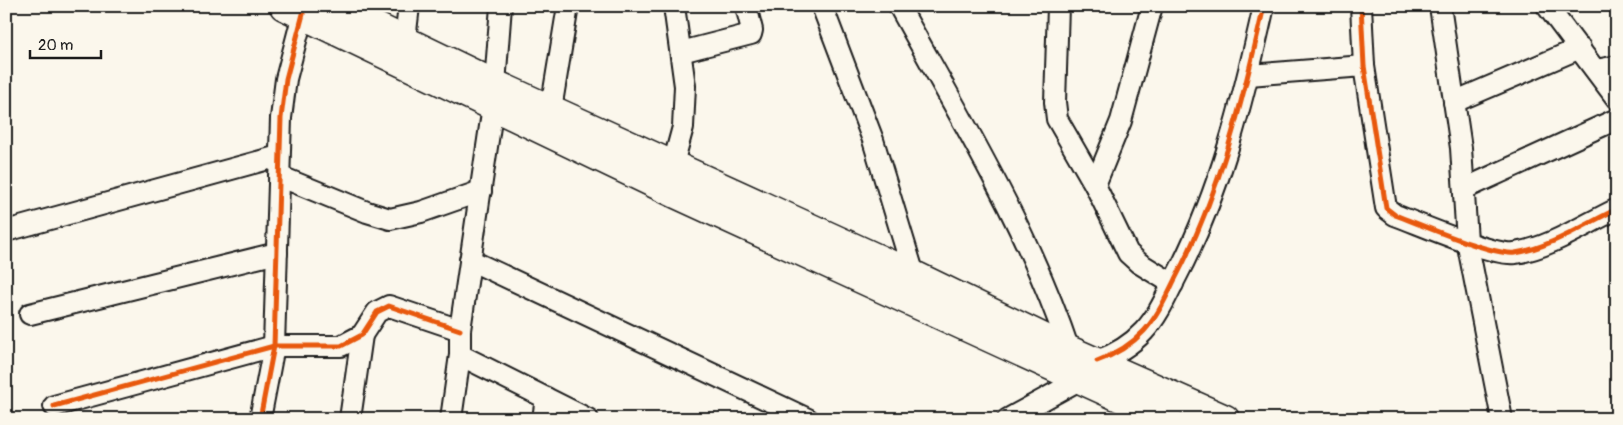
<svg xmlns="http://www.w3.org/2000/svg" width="1623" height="425" viewBox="0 0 1623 425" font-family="Pangolin,sans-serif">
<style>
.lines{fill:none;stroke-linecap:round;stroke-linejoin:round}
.minor-casing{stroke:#1c1c1c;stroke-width:24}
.secondary-casing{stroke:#1c1c1c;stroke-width:31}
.minor{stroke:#fbf7ec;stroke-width:20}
.secondary{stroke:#fbf7ec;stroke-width:28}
.cycleway-casing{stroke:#fbf7ec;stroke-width:8}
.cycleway{stroke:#e8590c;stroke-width:5}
</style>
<rect width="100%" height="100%" fill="#fbf7ec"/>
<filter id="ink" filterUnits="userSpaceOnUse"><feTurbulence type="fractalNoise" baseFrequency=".02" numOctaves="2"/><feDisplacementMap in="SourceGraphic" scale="10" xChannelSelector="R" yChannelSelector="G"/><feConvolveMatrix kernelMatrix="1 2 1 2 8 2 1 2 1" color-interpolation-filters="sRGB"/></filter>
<g filter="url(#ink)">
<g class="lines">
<defs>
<g id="minor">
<path d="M 822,6 L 873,140 L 914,275"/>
<path d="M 899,6 C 960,117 1029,230 1069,350"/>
<path d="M 1058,6 L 1055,102 L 1057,119 L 1095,185 L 1128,253 L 1139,263 L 1173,284"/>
<path d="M 1361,6 L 1364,66 L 1386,208 L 1395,215 C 1420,224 1492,256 1515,253 C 1550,248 1585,224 1617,209"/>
<path d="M 1440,6 L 1461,148 L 1467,241 L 1502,419"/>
<path d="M 1547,6 L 1617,99"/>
<path d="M 405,40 L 409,6"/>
<path d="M 681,52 L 751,34 L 752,30 L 746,6"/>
<path d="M 1596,70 L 1617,66"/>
<path d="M 1249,75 L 1364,66"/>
<path d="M 495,84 L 501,6"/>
<path d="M 1454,102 L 1580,48"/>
<path d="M 551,109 L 568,6"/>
<path d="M 673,164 L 683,127 L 685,86 L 674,6"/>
<path d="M 279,176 L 367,212 L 390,219 L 421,212 L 481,191"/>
<path d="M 1095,185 L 1121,121 L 1152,6"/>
<path d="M 1464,189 L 1617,119"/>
<path d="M 6,231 L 279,156"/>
<path d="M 470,260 L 808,419"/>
<path d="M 30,314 L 277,253"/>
<path d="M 460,355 L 588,419"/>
<path d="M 1097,361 C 1114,355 1131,345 1144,331 C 1158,316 1166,297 1175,279 C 1220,194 1243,100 1264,6"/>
<path d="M 54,406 L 274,346 L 341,346 L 362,335 L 377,312 L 389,306 L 460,330"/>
<path d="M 260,419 L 274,346 L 281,118 L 286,79 L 303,14"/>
<path d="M 350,419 L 362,335"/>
<path d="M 451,419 L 460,355 L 460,330 L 493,106"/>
<path d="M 543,419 L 546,398"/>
<path d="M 1008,419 L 1081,379"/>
</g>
<g id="secondary">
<path d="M 284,6 L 678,195 L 1167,419"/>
<path d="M 333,6 L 495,84 L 914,275 L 1069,350 L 1225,419"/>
</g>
</defs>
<use href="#minor" class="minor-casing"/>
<use href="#secondary" class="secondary-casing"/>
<use href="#minor" class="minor"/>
<use href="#secondary" class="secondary"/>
<defs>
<g id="cycleway">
<path d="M 1361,6 L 1364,66 L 1386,208 L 1395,215 C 1420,224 1492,256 1515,253 C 1550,248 1585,224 1617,209"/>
<path d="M 1097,361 C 1114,355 1131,345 1144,331 C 1158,316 1166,297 1175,279 C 1220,194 1243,100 1264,6"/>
<path d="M 54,406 L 274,346 L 341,346 L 362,335 L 377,312 L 389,306 L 460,330"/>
<path d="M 260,419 L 274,346 L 281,118 L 286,79 L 303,14"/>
</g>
</defs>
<use href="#cycleway" class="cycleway-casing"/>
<use href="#cycleway" class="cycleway"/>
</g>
</g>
<rect width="1623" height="425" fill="none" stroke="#fbf7ec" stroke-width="25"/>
<rect x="12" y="12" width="1598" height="400" fill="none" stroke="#1c1c1c" stroke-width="2" filter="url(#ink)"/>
<path d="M30 50v8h71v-8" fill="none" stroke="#1c1c1c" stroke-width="2.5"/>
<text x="38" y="50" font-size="15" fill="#1c1c1c" stroke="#fbf7ec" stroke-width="4" paint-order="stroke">20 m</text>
</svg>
